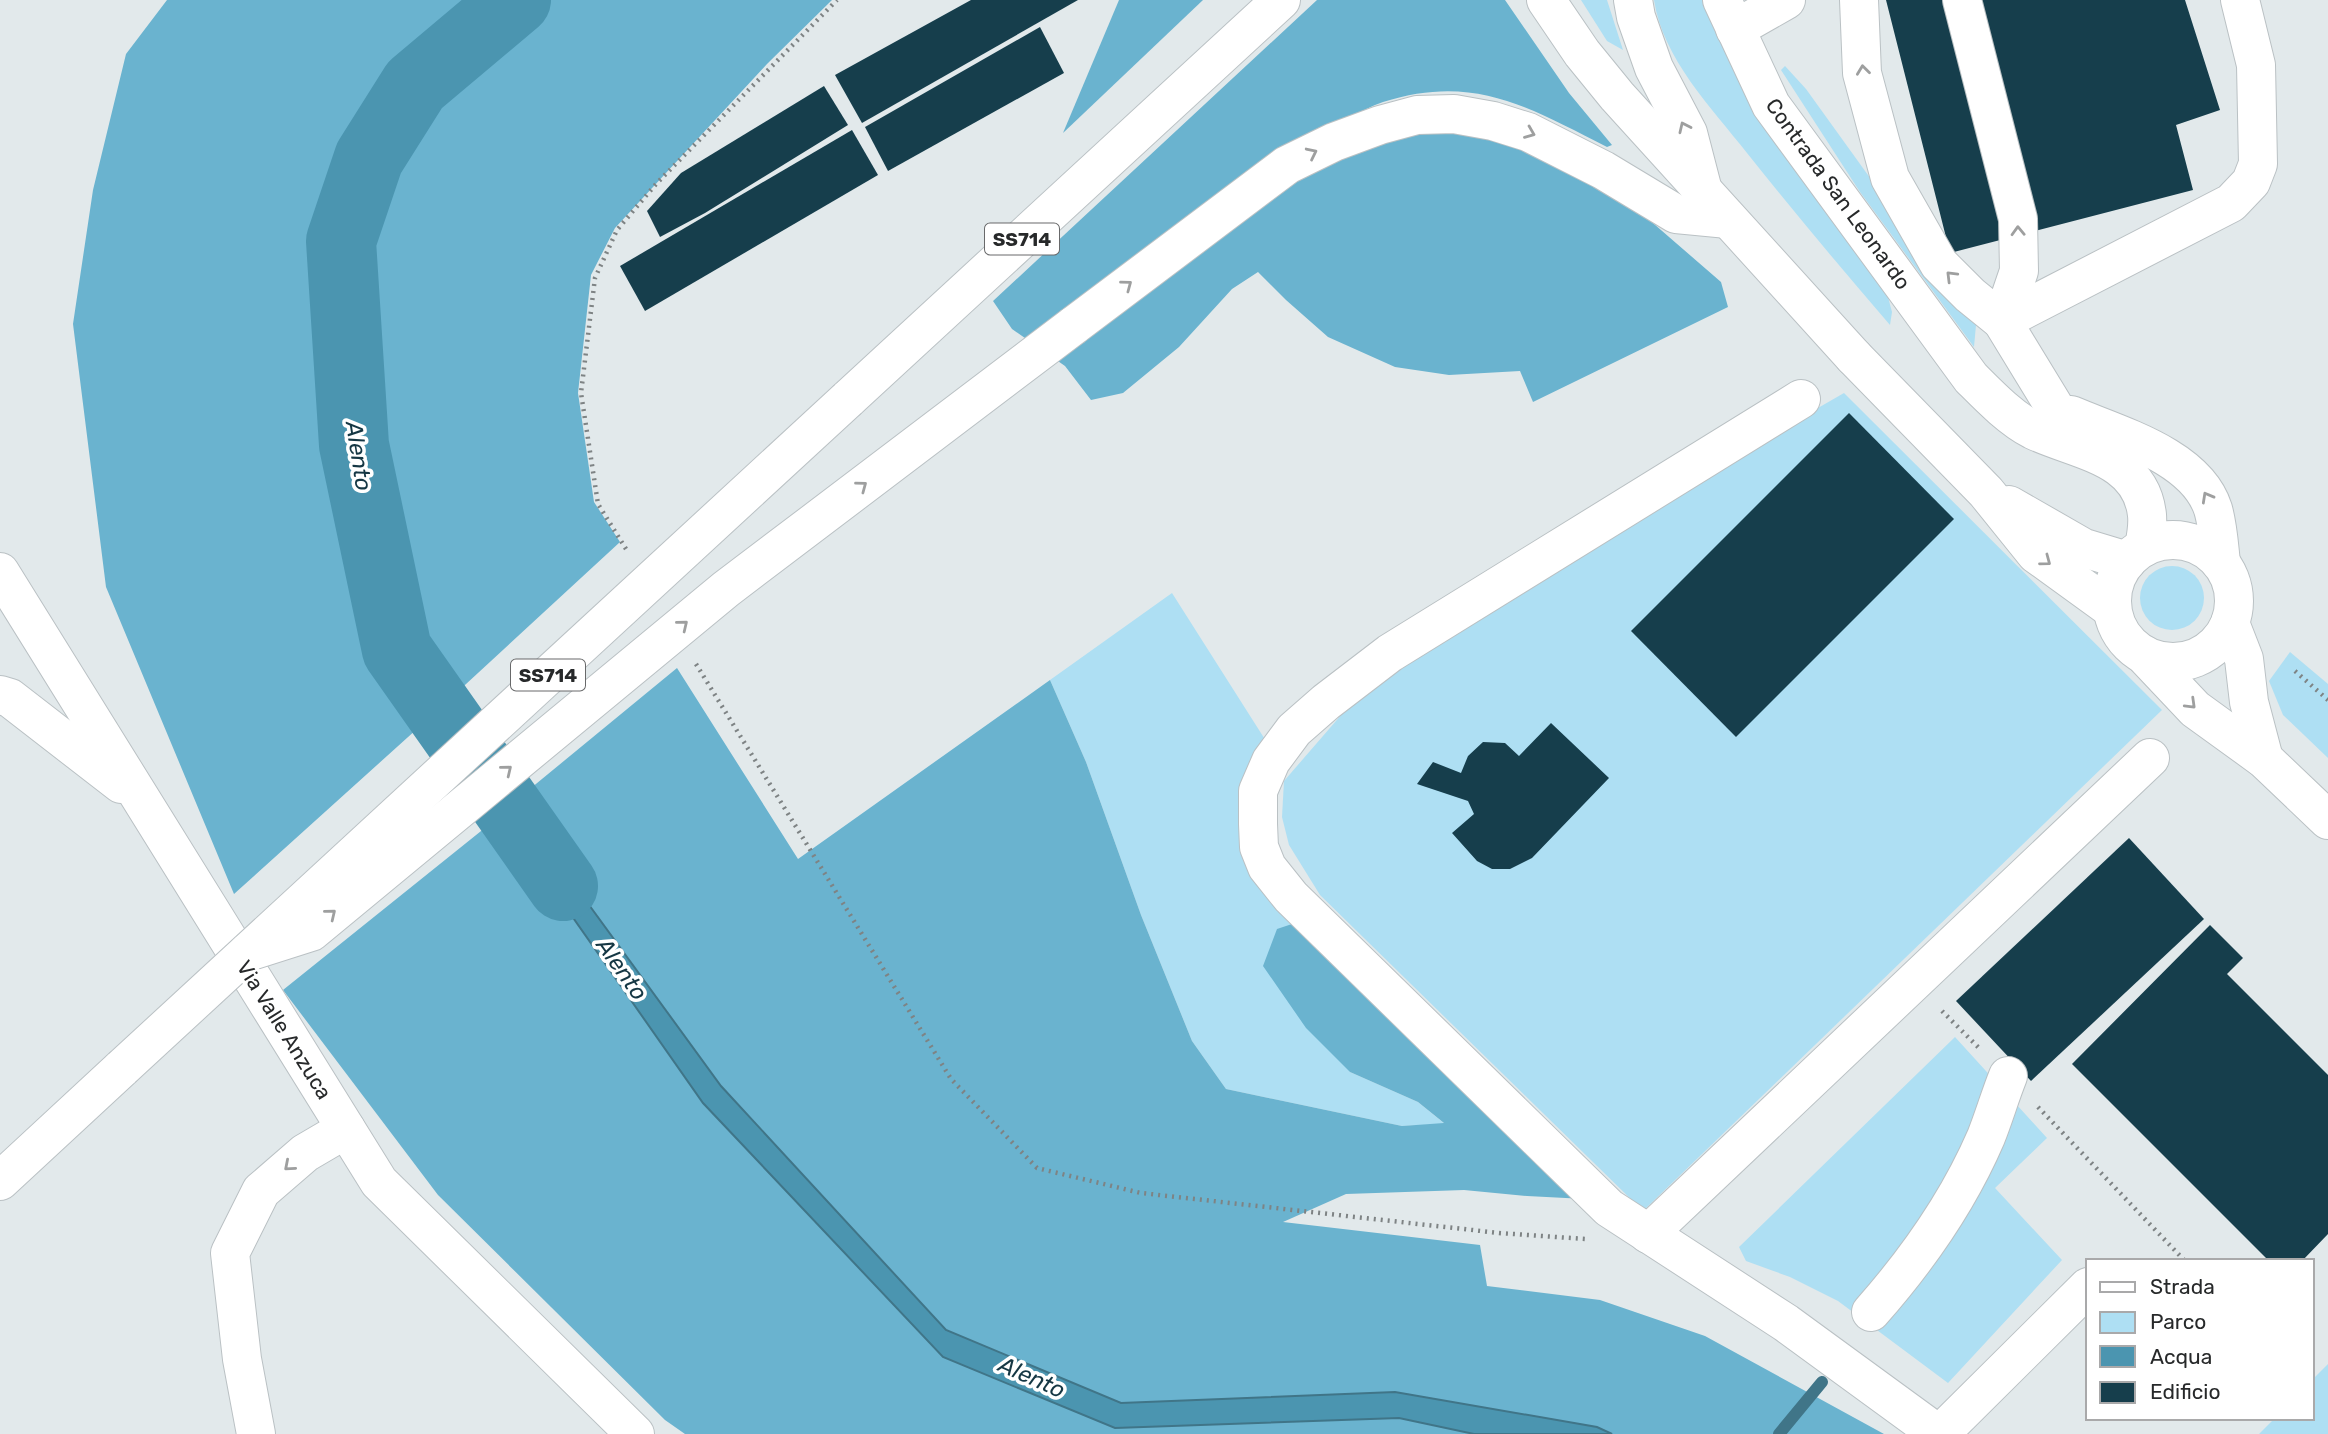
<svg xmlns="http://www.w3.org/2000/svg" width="2328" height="1434" viewBox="0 0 2328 1434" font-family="Rubik,sans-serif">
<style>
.green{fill:#aedff3}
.forest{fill:#6ab3cf}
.water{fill:#4b95b0;stroke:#407588;stroke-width:2}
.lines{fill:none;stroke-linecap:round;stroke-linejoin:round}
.stream{stroke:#407588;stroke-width:12}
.river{stroke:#4b95b0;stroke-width:70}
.building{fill:#163e4c}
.minor-casing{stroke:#bac1c4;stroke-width:40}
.major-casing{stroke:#bac1c4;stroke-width:40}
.highway-casing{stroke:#bac1c4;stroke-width:40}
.path{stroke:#7e8384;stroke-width:4.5;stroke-dasharray:2 5;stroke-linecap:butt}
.minor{stroke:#fff;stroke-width:38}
.major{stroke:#fff;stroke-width:38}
.highway{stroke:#fff;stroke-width:38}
.highway-bridge-casing{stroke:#bac1c4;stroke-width:40;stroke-linecap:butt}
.highway-bridge{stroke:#fff;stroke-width:38}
.oneway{stroke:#9e9f9f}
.labels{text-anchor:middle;stroke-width:7;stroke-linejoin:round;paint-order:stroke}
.shield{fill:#fff;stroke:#68696a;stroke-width:2}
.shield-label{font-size:19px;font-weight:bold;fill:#27292a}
.street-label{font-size:21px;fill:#27292a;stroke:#fff}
.water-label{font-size:23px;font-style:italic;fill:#153744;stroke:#fff}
</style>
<rect width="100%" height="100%" fill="#e2e9eb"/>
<g class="green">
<path d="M 1581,0 L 1607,0 L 1623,50 L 1607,41 Z"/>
<path d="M 1654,0 L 1709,0 L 1888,297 L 1892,312 L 1890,325 C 1841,268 1793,211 1747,153 C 1711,107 1663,59 1654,0 Z"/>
<path d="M 1785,66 L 1806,89 L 1976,325 L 1974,347 L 1860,192 L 1781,70 Z"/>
<path d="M 1844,393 L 2162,710 L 1643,1211 L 1320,895 L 1289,845 L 1282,817 L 1284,781 L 1355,699 L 1521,579 Z"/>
<circle cx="2172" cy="598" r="32"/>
<path d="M 1172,593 L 1266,741 L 1253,764 L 1350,1072 L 1418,1102 L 1445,1124 L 1402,1126 L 1226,1089 L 1192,1041 L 1141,915 L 1086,762 L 1050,680 Z"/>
<path d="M 2290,652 L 2328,684 L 2328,758 L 2283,715 L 2269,681 Z"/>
<path d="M 1955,1037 L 2047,1138 L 1995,1188 L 2062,1260 L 1948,1383 L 1838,1301 L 1790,1277 L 1746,1261 L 1739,1247 Z"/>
<path d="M 2328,1364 L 2328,1434 L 2259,1434 L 2275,1418 L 2312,1418 L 2312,1380 Z"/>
</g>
<g class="forest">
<path d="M 167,0 L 515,0 L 413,85 L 368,158 L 339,241 L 352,446 L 396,650 L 438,710 L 234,894 L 106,587 L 73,324 L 93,190 L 126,54 Z"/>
<path d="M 519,0 L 832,0 L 767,64 L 615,228 L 591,275 L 578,393 L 594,502 L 620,542 L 440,708 L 399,649 L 356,445 L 342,242 L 370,159 L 415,87 Z"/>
<path d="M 1119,0 L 1203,0 L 1063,133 Z"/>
<path d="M 1317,0 L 1505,0 L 1569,93 L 1612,145 L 1607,147 C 1528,107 1474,73 1383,102 C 1360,110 1338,125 1316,136 L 1390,136 L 1441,131 L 1483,135 L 1530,148 L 1624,198 L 1721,282 L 1728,307 L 1533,402 L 1520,371 L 1449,375 L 1395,367 L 1328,337 L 1286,300 L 1258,272 L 1232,289 L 1179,347 L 1123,393 L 1091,400 L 1065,366 L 1012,329 L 993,301 Z"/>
<path d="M 677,668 L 798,859 L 1050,680 L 1086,762 L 1141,915 L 1192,1041 L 1226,1089 L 1402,1126 L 1444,1123 L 1418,1102 L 1350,1072 L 1306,1028 L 1263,966 L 1277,929 L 1301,921 L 1585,1199 L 1527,1196 L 1464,1190 L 1346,1194 L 1283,1222 L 1480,1245 L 1487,1286 L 1600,1300 L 1705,1336 L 1884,1434 L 1612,1434 L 1597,1427 L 1395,1392 L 1121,1403 L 945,1330 L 721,1086 L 514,802 Z"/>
<path d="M 501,815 L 703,1103 L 943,1357 L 1115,1428 L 1399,1418 L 1474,1434 L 685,1434 L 665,1420 L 438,1195 L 283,990 Z"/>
</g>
<path class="water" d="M 514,802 L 721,1086 L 946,1330 L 1121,1403 L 1395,1392 L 1597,1427 L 1612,1434 L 1474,1434 L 1399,1418 L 1115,1428 L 943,1357 L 703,1103 L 501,815 Z"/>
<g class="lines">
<path class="stream" d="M 1779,1434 L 1822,1382"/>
<path class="river" d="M 516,0 L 415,85 L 369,158 L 341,241 L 354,445 L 397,650 L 563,886"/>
</g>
<g class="building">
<path d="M 971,0 L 1078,0 L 862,123 L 835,75 Z"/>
<path d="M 1886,0 L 2185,0 L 2220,110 L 2176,125 L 2193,190 L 1950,253 Z"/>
<path d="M 1040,27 L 1064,73 L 888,171 L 865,127 Z"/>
<path d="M 824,86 L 848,125 L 705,213 L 660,237 L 647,211 L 681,173 Z"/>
<path d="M 852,130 L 878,175 L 645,311 L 620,266 Z"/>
<path d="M 1849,413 L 1954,519 L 1736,737 L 1631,631 Z"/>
<path d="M 1551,723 L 1609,778 L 1532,858 L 1510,869 L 1492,869 L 1477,861 L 1452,833 L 1474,814 L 1468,801 L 1417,784 L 1433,762 L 1461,773 L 1468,756 L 1483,742 L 1505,743 L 1519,756 Z"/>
<path d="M 2129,838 L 2204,919 L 2031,1081 L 1956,1001 Z"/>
<path d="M 2210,925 L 2243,958 L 2227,974 L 2328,1075 L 2328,1234 L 2302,1261 L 2269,1261 L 2072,1064 Z"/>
</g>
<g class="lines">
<defs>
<g id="minor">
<path d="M 1722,0 L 1771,105 L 1971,378 C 1989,396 2010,418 2033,430 C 2077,451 2141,456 2147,515 C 2148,525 2146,537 2144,547"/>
<path d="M 1859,0 L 1862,73 L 1890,178 L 1939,264 L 1970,295 L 2002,321 L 2055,408 L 2090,449"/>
<path d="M 1962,0 L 2018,219 L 2019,271 L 2002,321"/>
<path d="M 1735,29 L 1786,0"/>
<path d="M 2002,321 L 2231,203 L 2251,182 L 2258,164 L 2256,65 L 2240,0"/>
<path d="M 1801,399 L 1390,653 L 1326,702 L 1294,730 L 1271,761 L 1258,791 L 1258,824 L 1259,847 L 1267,867 L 1291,897 L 1609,1208 L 1786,1323 L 1938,1434"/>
<path d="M 2071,415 C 2118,435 2196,456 2213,509 C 2218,526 2219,545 2221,563"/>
<path d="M 0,572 L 379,1182 L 635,1434"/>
<path d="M 0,695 L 10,698 L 121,784"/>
<path d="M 1648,1234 L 2150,758"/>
<path d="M 1871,1312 C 1917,1260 1958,1202 1986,1137 C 1994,1117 2000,1096 2008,1076"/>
<path d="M 256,1434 L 242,1359 L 230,1253 L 261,1191 L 305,1153 L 346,1129"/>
<path d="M 1940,1434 L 2088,1287"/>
</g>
<g id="major">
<path d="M 1854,357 L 1986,492 L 2036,554 L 2112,609"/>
<path d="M 2009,505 L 2084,548 L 2127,561"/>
<circle cx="2173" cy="601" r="61"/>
<path d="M 2230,623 L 2244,659 L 2249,702 L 2264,759"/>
<path d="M 2144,655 L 2195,709 L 2264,759 L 2328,820"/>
</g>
<g id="highway">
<path d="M 1546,0 L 1582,53 L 1617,96 L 1854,357"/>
<path d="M 1633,0 L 1636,17 L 1654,68 L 1688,133 L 1702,187"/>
<path d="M 1073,326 L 1287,165 L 1334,142 L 1380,125 L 1417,115 L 1454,114 L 1493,121 L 1528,132 L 1603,170 L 1676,214 L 1728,219"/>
<path d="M 848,399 L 1281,0"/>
<path d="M 0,1181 L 122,1068"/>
</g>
</defs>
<use href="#minor" class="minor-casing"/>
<use href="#major" class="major-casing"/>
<use href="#highway" class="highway-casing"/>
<g class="path">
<path d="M 626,549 L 598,504 L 581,393 L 595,278 L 617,230 L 656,184 L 837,0"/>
<path d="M 696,664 L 951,1079 L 1037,1168 L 1141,1193 L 1499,1233 L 1585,1239"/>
<path d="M 2295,671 L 2328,700"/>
<path d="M 1942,1011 L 1980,1049"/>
<path d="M 2038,1107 L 2185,1261"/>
</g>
<use href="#minor" class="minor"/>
<use href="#major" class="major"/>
<use href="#highway" class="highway"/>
<defs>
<g id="highway-bridge">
<path d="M 248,952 L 311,932 L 726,589 L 1073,326"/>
<path d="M 122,1068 L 848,399"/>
</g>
</defs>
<use href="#highway-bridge" class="highway-bridge-casing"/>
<use href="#highway-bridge" class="highway-bridge"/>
</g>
<defs><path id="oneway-chevron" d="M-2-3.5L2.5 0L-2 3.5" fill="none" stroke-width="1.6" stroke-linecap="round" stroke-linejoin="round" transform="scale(1.75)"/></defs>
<g class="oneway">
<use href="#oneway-chevron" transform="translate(1863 70) rotate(-97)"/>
<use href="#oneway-chevron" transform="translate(1684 127) rotate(-115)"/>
<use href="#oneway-chevron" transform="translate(1530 133) rotate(22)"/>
<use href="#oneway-chevron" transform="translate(1312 153) rotate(-26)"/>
<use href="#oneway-chevron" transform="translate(2018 231) rotate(-92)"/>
<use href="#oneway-chevron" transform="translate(1951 276) rotate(-135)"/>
<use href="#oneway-chevron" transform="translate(1127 285) rotate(-37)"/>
<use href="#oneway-chevron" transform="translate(862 486) rotate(-37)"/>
<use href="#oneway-chevron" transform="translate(2207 497) rotate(-119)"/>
<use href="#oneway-chevron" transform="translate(2046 561) rotate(37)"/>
<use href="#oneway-chevron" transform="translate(683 625) rotate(-39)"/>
<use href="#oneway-chevron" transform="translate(2191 704) rotate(44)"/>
<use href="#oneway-chevron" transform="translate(507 770) rotate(-39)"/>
<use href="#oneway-chevron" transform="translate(331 914) rotate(-39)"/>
<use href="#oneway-chevron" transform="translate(289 1166) rotate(139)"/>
</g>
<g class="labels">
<g class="shield">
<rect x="985" y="223.5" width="74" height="31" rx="5"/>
<rect x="511" y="659.5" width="74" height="31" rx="5"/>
</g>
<g class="shield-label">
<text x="1022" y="246">SS714</text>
<text x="548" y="682">SS714</text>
</g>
<g class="street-label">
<text transform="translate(1838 194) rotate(54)" y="7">Contrada San Leonardo</text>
<text transform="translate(284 1030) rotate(58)" y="7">Via Valle Anzuca</text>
</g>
<g class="water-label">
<text transform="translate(359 456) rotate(81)" y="8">Alento</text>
<text transform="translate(622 969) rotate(55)" y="8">Alento</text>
<text transform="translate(1032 1377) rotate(24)" y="8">Alento</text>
</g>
</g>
<rect x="2086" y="1259" width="228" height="161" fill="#ffffff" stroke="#a9a9aa" stroke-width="2"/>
<rect x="2100" y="1282" width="35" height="10" fill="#ffffff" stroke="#a9a9aa" stroke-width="2"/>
<text x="2150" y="1294" font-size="21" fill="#27292a">Strada</text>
<rect x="2100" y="1312" width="35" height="21" fill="#aedff3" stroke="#a9a9aa" stroke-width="2"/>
<text x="2150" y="1329" font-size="21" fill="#27292a">Parco</text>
<rect x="2100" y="1346" width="35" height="21" fill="#4b95b0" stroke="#a9a9aa" stroke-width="2"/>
<text x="2150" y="1364" font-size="21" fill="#27292a">Acqua</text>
<rect x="2100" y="1382" width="35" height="21" fill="#163e4c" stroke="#a9a9aa" stroke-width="2"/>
<text x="2150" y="1399" font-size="21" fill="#27292a">Edificio</text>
</svg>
